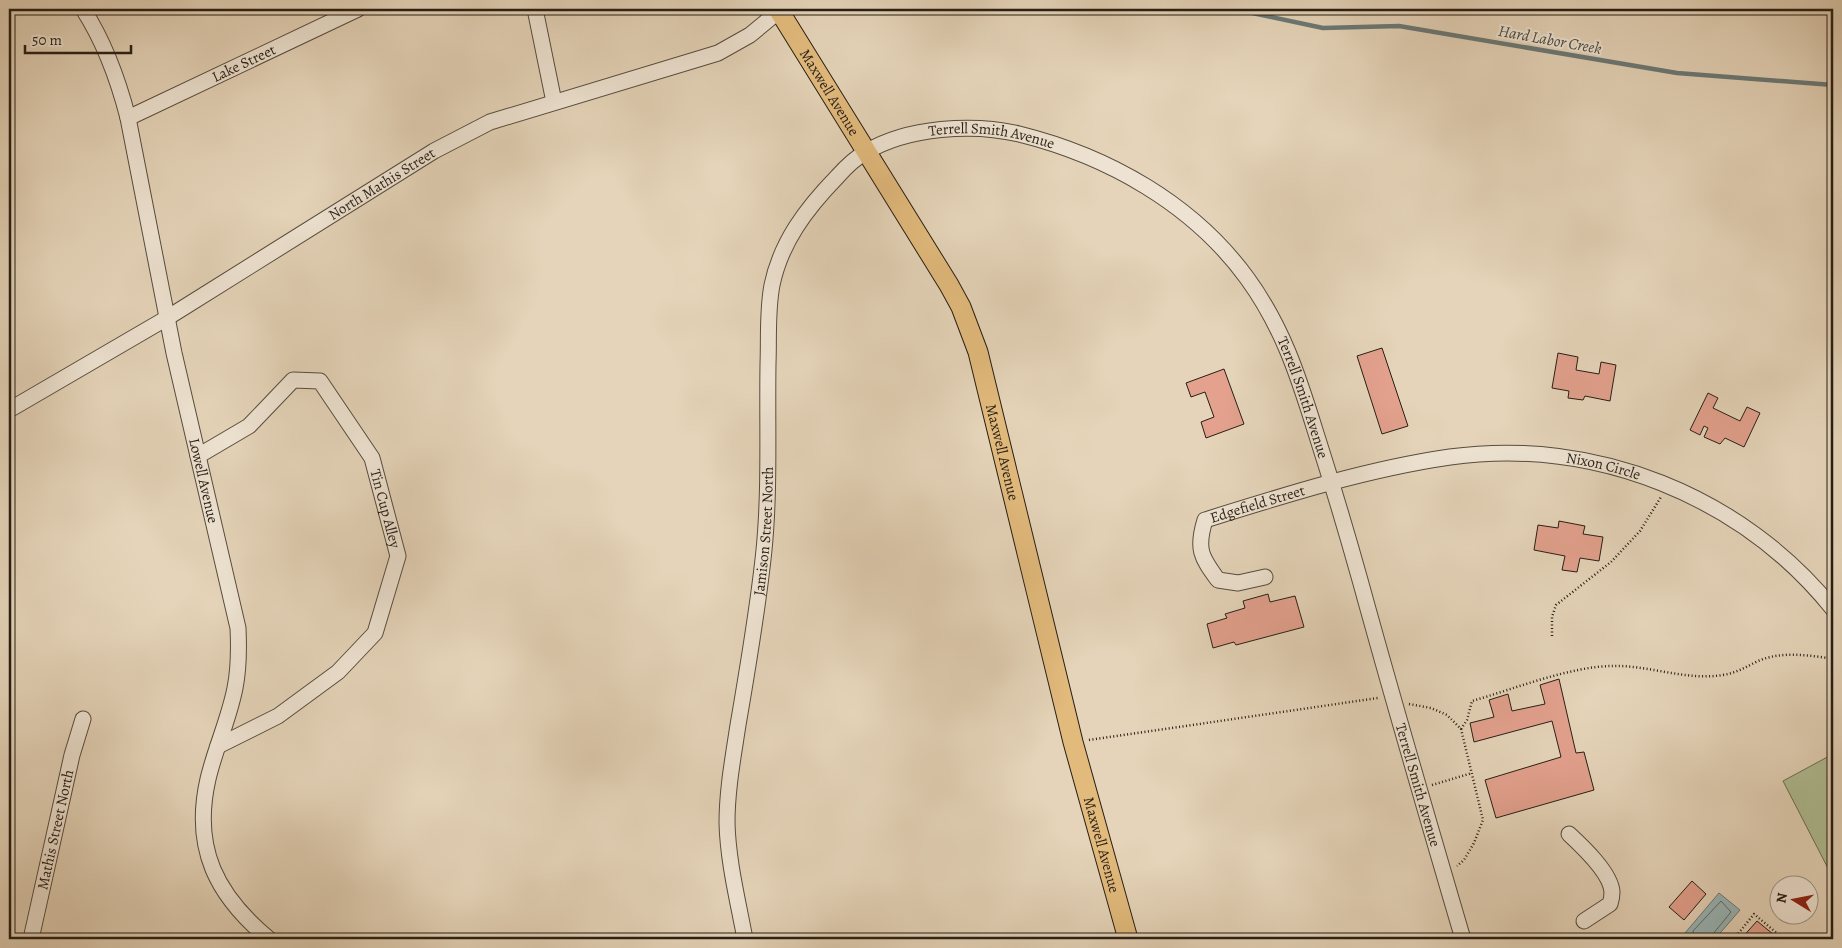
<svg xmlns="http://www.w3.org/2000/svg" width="1842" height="948" viewBox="0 0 1842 948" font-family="Alegreya,serif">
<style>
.green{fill:#afbe93;stroke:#6a6e54}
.water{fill:#99b6b8;stroke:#6b7977}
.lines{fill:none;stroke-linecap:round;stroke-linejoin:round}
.shore{stroke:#606a66;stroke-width:1}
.stream{stroke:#6b7977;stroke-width:4.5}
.building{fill:#e3a18e;stroke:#261e15}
.minor-casing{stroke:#564c3e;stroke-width:17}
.major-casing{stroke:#261e15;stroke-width:21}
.path{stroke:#261e15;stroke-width:2.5;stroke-dasharray:1 2.5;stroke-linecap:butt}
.minor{stroke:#eee3d2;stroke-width:15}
.major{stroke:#e2ba7c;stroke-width:19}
.labels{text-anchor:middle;stroke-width:4;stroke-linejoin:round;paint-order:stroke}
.street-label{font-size:15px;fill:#261e15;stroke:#eee3d2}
.water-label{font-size:16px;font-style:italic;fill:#484c46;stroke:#eee3d2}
</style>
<rect width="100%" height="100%" fill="#e5d4b9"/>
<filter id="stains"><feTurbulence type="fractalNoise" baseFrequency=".004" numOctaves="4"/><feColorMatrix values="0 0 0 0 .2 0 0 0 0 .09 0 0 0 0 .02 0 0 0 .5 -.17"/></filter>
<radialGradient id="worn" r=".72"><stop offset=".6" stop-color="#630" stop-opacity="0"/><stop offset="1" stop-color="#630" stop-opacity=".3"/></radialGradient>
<path class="green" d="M 1833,754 L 1833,878 L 1783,781 Z"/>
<path class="water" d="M 1719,893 L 1740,910 L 1715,939 L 1692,939 L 1685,933 Z"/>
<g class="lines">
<path class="shore" d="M 1695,939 L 1693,931 L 1721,901 L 1731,912 L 1713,934 L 1711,939"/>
<path class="stream" d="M 1234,9 L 1323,28 L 1399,26 L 1677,73 L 1833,85"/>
</g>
<g class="building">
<path d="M 1382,348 L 1408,426 L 1382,434 L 1357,356 Z"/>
<path d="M 1558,353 L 1578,357 L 1576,370 L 1599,374 L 1601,362 L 1616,365 L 1610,401 L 1585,396 L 1583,400 L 1568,398 L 1569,391 L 1552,388 Z"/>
<path d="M 1224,369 L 1244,424 L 1206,438 L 1201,422 L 1214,417 L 1205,392 L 1191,397 L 1186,383 Z"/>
<path d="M 1708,393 L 1718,398 L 1713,408 L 1740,421 L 1747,407 L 1760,413 L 1744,447 L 1725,438 L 1720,444 L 1704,437 L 1708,428 L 1704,426 L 1700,435 L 1690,430 Z"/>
<path d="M 1559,521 L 1585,526 L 1583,534 L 1603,537 L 1599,561 L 1580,558 L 1577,572 L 1562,570 L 1565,556 L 1534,550 L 1538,525 L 1558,528 Z"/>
<path d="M 1268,594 L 1270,602 L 1295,596 L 1304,627 L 1236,645 L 1234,642 L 1213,648 L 1207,624 L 1227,618 L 1225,614 L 1245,608 L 1243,601 Z"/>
<path d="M 1559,679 L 1576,753 L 1584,752 L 1594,790 L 1496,818 L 1485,780 L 1561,757 L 1552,721 L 1474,742 L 1470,723 L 1494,717 L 1489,700 L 1508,694 L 1512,711 L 1545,704 L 1540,685 Z"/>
<path d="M 1692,881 L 1706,894 L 1684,920 L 1669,907 Z"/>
<path d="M 1757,921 L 1779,939 L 1741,939 Z"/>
</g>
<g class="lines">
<defs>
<g id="minor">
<path id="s1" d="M 83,9 C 105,43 118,79 128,118 L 174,353 L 238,628 C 239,649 239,668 235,688 C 229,719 215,749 208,779 C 192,849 217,896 269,939"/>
<path d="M 535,9 L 554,102"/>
<path id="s2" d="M 128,118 L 358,9"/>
<path id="s3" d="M 9,410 L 167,318 L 434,151 L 490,122 L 718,53 L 750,35 L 779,11"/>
<path id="s4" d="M 198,456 L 249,426 L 293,380 L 320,381 L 372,458 L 398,556 L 375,633 L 338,672 L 278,716 L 218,746"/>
<path id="s5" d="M 1265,577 L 1238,583 L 1218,580 C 1201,557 1196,549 1205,520 C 1285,495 1367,469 1450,457 C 1595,437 1742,496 1833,609"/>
<path d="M 1569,834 C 1582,846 1611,873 1612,892 C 1612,896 1611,901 1610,904 L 1584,921"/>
<path id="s6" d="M 31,939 L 72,755 L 83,719"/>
<path id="s7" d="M 745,939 C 738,901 728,862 727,823 C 727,790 733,758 738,725 C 748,667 758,609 764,550 C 770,489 767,426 768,364 C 769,338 767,311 772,285 C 781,242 806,209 837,177 C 845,168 855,158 866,152 C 908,127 973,123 1019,134 C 1108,156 1193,204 1247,278 C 1282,326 1298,375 1315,430 C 1331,480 1346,530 1360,580 C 1393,700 1428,820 1463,939"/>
</g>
<g id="major">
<path id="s8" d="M 778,9 L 949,285 L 961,307 L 978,352 L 1073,742 L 1128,939"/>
</g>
</defs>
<use href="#minor" class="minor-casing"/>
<use href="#major" class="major-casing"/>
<g class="path">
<path d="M 1552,636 L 1552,617 L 1556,605 L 1611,562 L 1640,531 L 1661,497"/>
<path d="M 1409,704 L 1431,708 L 1447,715 L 1461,729 L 1483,820 L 1474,843 L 1464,860 L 1457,866"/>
<path d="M 1461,729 L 1467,720 L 1472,701 C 1514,689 1571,666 1613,666 C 1649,665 1686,681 1723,675 C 1736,673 1746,667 1758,661 C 1781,651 1809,655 1833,659"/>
<path d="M 1089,740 L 1378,698"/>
<path d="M 1432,785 L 1472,773"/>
<path d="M 1734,939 L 1754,914 L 1784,939"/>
</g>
<use href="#minor" class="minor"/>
<use href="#major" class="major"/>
</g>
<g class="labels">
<g class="street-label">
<text dy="5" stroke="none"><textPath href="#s2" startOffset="128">Lake Street</textPath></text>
<text dy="5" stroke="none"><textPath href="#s8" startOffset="98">Maxwell Avenue</textPath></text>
<text dy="5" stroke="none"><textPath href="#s7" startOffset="955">Terrell Smith Avenue</textPath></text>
<text dy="5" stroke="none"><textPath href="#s3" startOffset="436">North Mathis Street</textPath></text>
<text dy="5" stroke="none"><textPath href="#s7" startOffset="1390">Terrell Smith Avenue</textPath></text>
<text dy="5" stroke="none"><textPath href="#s8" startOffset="501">Maxwell Avenue</textPath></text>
<text dy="5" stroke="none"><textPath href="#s5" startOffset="521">Nixon Circle</textPath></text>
<text dy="5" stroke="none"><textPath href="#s1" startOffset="489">Lowell Avenue</textPath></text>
<text dy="5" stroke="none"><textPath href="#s5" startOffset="168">Edgefield Street</textPath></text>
<text dy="5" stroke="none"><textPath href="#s4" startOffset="295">Tin Cup Alley</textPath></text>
<text dy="5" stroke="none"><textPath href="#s7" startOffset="412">Jamison Street North</textPath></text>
<text dy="5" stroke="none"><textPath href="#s7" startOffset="1794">Terrell Smith Avenue</textPath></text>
<text dy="5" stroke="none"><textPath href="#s6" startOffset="112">Mathis Street North</textPath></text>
<text dy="5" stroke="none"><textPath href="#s8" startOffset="906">Maxwell Avenue</textPath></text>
</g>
<g class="water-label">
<text transform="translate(1550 39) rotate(10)" y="6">Hard Labor Creek</text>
</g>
</g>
<rect width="1842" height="948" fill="none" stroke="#e5d4b9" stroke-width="30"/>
<rect x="10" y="10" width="1822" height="928" fill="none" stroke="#261e15" stroke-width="2.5"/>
<rect x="15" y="15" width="1812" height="918" fill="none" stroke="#261e15"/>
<g transform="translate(1794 900) rotate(280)"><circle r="24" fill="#eee3d2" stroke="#9e9486"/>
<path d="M0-4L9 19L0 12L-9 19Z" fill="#8f2418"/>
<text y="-8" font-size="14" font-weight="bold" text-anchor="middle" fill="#261e15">N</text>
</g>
<path d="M25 45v8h106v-8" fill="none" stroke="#261e15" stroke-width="2.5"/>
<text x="32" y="45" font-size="15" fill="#261e15" stroke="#eee3d2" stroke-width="4" paint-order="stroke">50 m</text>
<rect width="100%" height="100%" filter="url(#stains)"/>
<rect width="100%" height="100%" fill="url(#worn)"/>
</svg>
